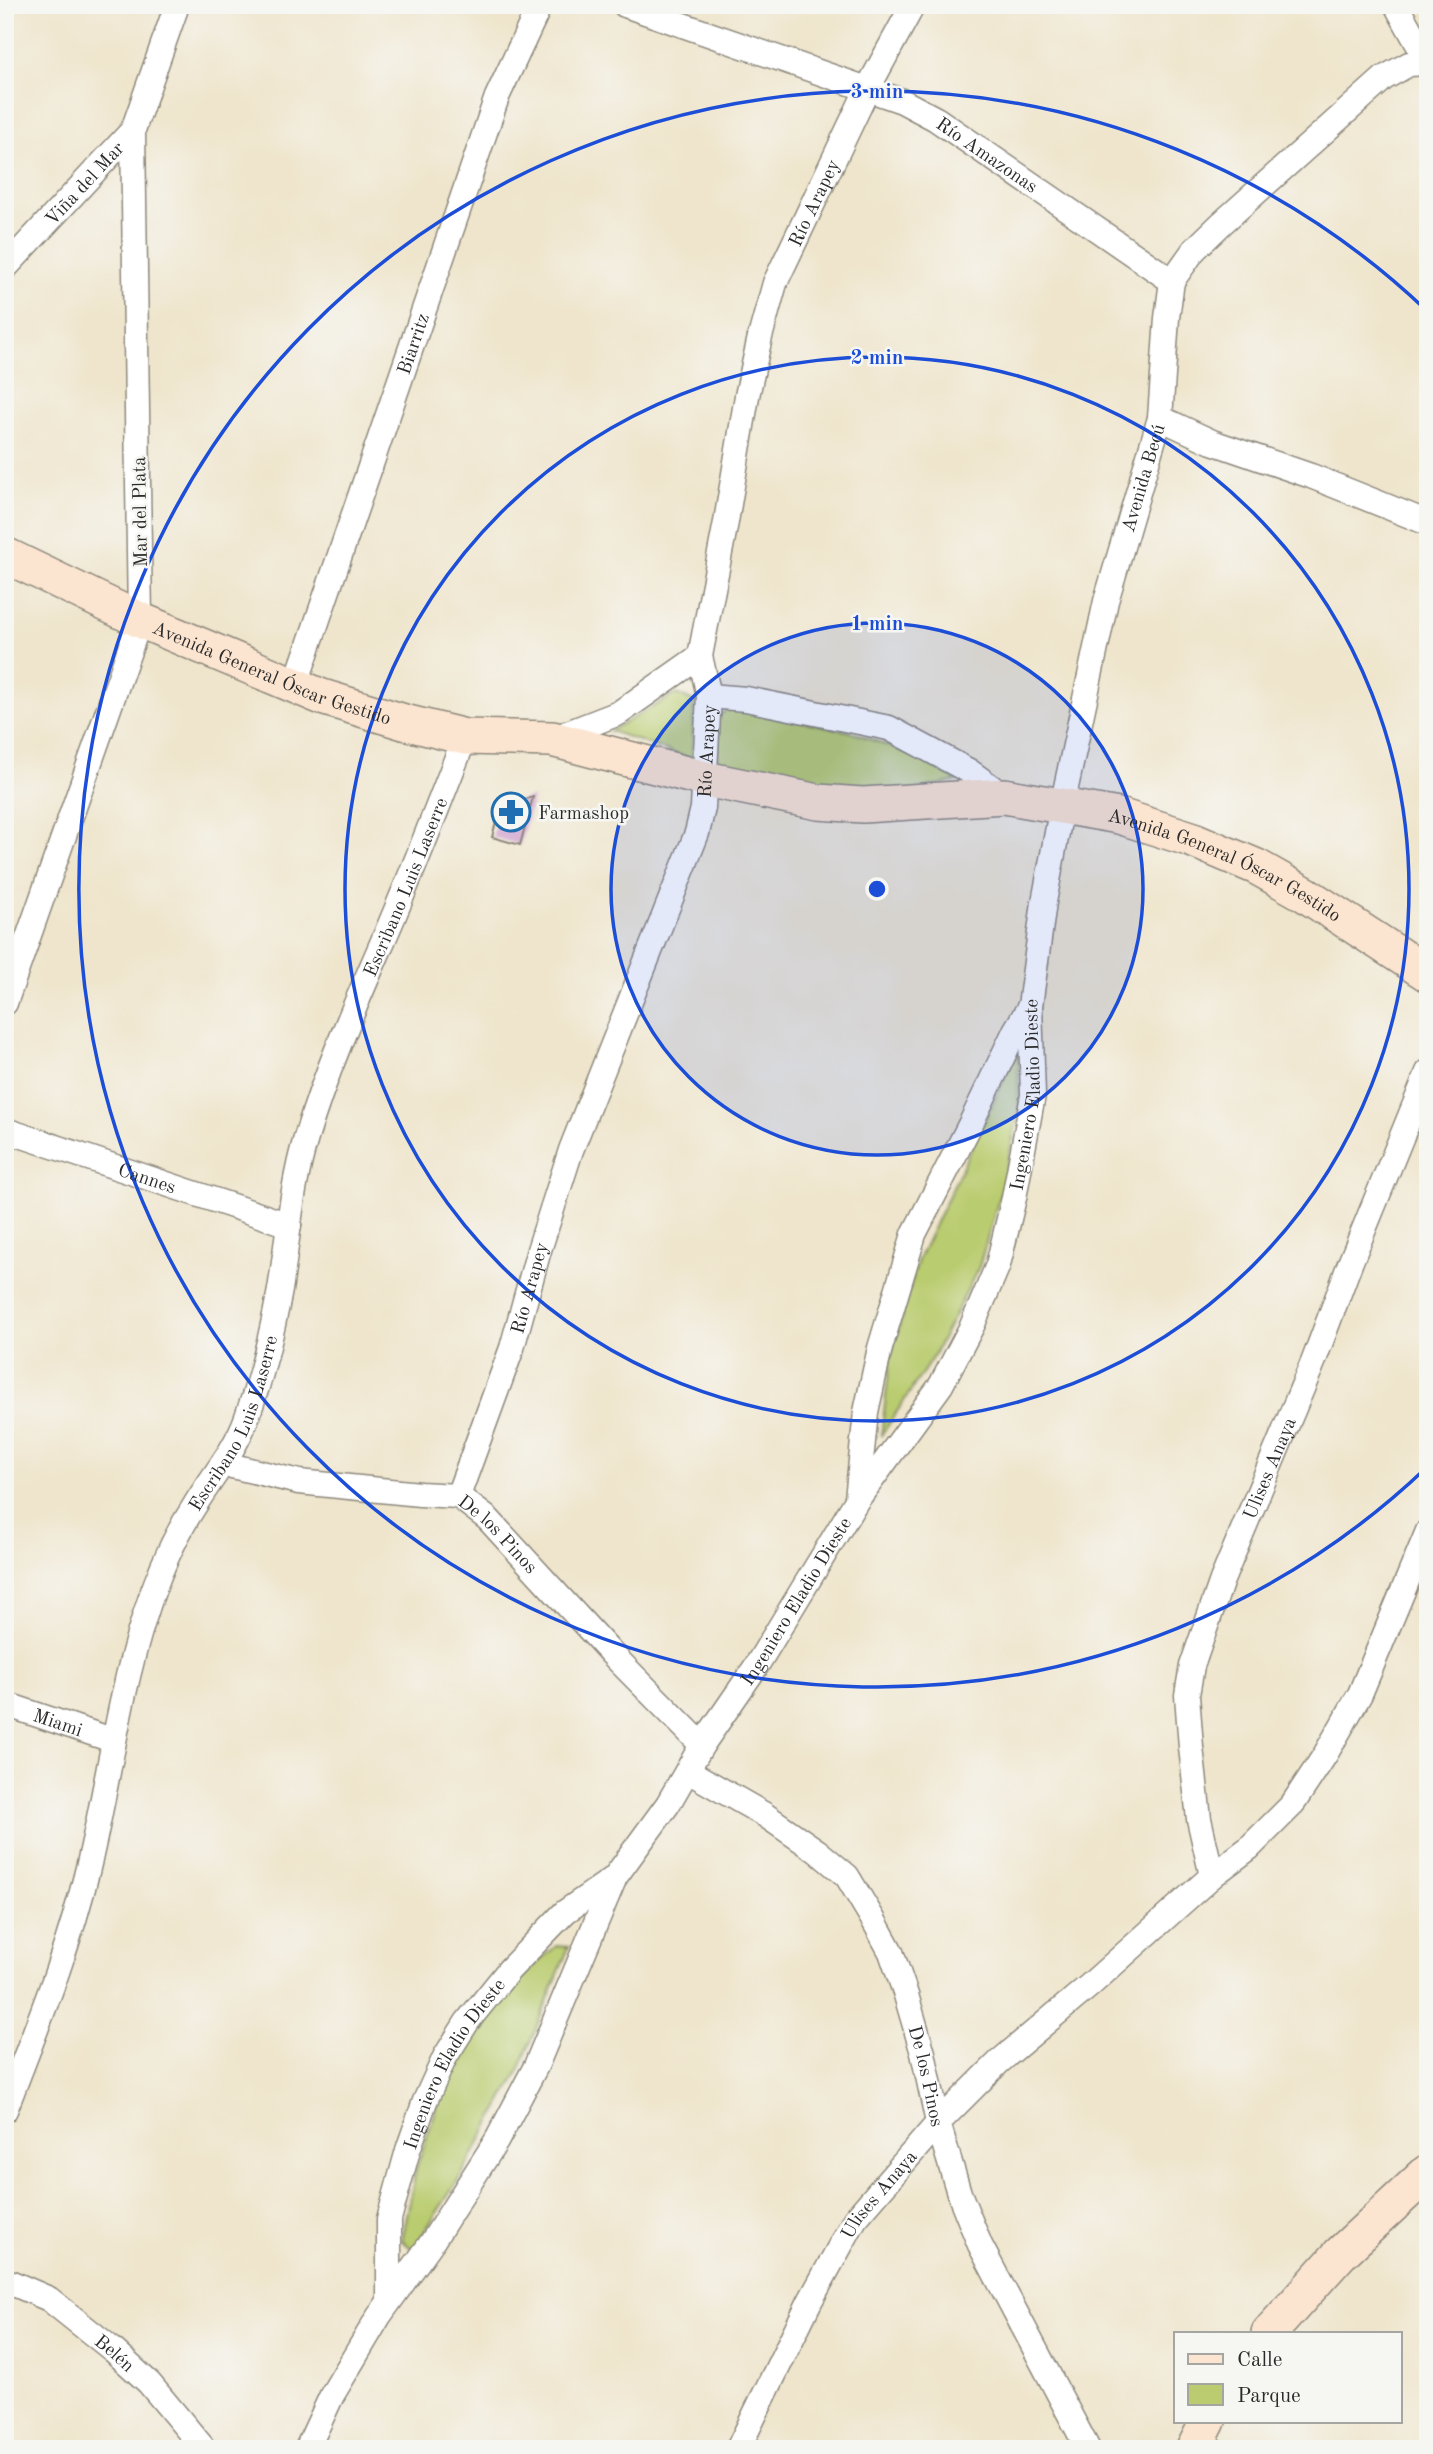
<svg xmlns="http://www.w3.org/2000/svg" width="1433" height="2454" viewBox="0 0 1433 2454" font-family="'Old Standard TT',serif">
<style>
.green{fill:#bacc6f;stroke:#727c4d;stroke-width:2}
.building{fill:#ce9bcc}
.lines{fill:none;stroke-linecap:round;stroke-linejoin:round}
.street-casing{stroke:#8d887c;stroke-width:27}
.secondary-casing{stroke:#8d887c;stroke-width:38}
.street{stroke:#fff;stroke-width:24}
.secondary{stroke:#fce5d0;stroke-width:35}
.ring{fill:none;stroke:#1d4ed8;stroke-width:3.5}
.labels{text-anchor:middle;stroke-width:5;stroke-linejoin:round;paint-order:stroke}
.street-label{font-size:19px;fill:#2b2b2b;stroke:#f6f6f2}
.poi-label{font-size:19px;fill:#2b2b2b;stroke:#f6f6f2;text-anchor:start}
.centre{fill:#1d4ed8;stroke:#f6f6f2;stroke-width:3.5}
.ring-label{font-size:21px;text-anchor:middle;font-weight:bold;fill:#1d4ed8;stroke:#f6f6f2;stroke-width:5;stroke-linejoin:round;paint-order:stroke}
</style>
<rect width="100%" height="100%" fill="#f6f6f2"/>
<filter id="ink" filterUnits="userSpaceOnUse"><feTurbulence type="fractalNoise" baseFrequency=".0143" numOctaves="2"/><feDisplacementMap in="SourceGraphic" scale="14" xChannelSelector="R" yChannelSelector="G"/><feConvolveMatrix kernelMatrix="1 2 1 2 8 2 1 2 1" color-interpolation-filters="sRGB"/></filter>
<filter id="wash" filterUnits="userSpaceOnUse"><feTurbulence type="fractalNoise" baseFrequency=".00686" numOctaves="4" result="noise"/><feDisplacementMap in="SourceGraphic" scale="28" xChannelSelector="R" yChannelSelector="G"/><feGaussianBlur stdDeviation="1.57" result="paint"/><feColorMatrix in="noise" values="0 0 0 0 0 0 0 0 0 0 0 0 0 0 0 0 0 1.4 0 .05"/><feComposite in="paint" operator="in"/></filter>
<g filter="url(#wash)">
<rect width="100%" height="100%" fill="#efe5cc"/>
<g class="green">
<path d="M 676,694 L 694,701 L 692,759 L 610,731 Z"/>
<path d="M 732,706 L 852,732 L 914,756 L 957,781 L 907,791 L 850,788 L 718,765 L 716,718 Z"/>
<path d="M 1018,1050 L 1019,1111 L 1000,1195 L 979,1267 L 934,1355 L 881,1436 L 891,1355 L 918,1260 Z"/>
<path d="M 556,1946 L 569,1947 L 518,2073 L 462,2174 L 413,2249 L 402,2241 L 416,2169 L 447,2078 L 489,2008 Z"/>
</g>
<g id="blocks">
<path class="building" d="M 533,797 L 520,845 L 492,837 L 498,815 L 505,805 Z"/>
</g>
</g>
<g filter="url(#ink)">
<use href="#blocks" fill-opacity="0" stroke="#8d887c" stroke-width="2"/>
<g class="lines">
<defs>
<g id="street">
<path id="s1" d="M 625,5 L 902,101 L 936,119 L 1172,281"/>
<path d="M 1396,5 L 1428,62"/>
<path id="s2" d="M 5,268 L 133,130"/>
<path d="M 1160,418 L 1212,442 L 1311,476 L 1428,523"/>
<path id="s3" d="M 295,686 L 497,97 L 540,5"/>
<path d="M 709,696 L 746,699 L 889,728 L 969,771 L 1004,796"/>
<path d="M 552,739 L 619,713 L 700,656"/>
<path d="M 5,1003 L 140,620 L 133,130 L 177,5"/>
<path id="s4" d="M 5,1130 L 289,1225"/>
<path id="s5" d="M 224,1464 L 299,1482 L 420,1494 L 458,1496 L 488,1519 L 611,1653 L 702,1745"/>
<path id="s6" d="M 458,1496 L 512,1348 L 539,1250 L 571,1150 L 697,833 L 703,808 L 709,696 L 700,656 L 726,522 L 747,396 L 760,337 L 775,283 L 868,88 L 913,5"/>
<path d="M 857,1499 L 866,1412 L 880,1348 L 914,1234 L 972,1121 L 1015,1031 L 1030,1006"/>
<path id="s7" d="M 5,1704 L 112,1740"/>
<path id="s8" d="M 688,1771 L 765,1815 L 817,1851 L 847,1876 L 874,1921 L 891,1952 L 906,1995 L 923,2053 L 938,2123 L 959,2193 L 980,2245 L 1088,2449"/>
<path id="s9" d="M 1212,1876 L 1199,1819 L 1191,1747 L 1187,1695 L 1192,1666 L 1222,1580 L 1314,1360 L 1349,1266 L 1428,1072"/>
<path id="s10" d="M 5,2110 C 36,2029 68,1952 88,1868 C 108,1785 118,1700 144,1618 C 156,1579 173,1539 195,1505 C 213,1475 235,1451 247,1417 C 262,1375 272,1333 280,1290 C 288,1239 291,1188 306,1138 C 327,1068 357,1001 386,934 C 414,869 439,803 465,737"/>
<path id="s11" d="M 5,2280 L 49,2299 L 113,2350 L 149,2383 L 204,2449"/>
<path id="s12" d="M 389,2299 L 389,2219 L 408,2150 L 425,2101 L 445,2057 L 467,2022 L 509,1970 L 565,1912 L 614,1878"/>
<path id="s13" d="M 307,2449 L 332,2395 L 379,2316 L 432,2242 L 497,2140 L 536,2066 L 615,1877 L 668,1804 L 702,1745 L 755,1668 L 857,1500 L 941,1385 L 972,1326 L 998,1265 L 1014,1198 L 1033,1095 L 1030,1006 L 1044,902 L 1062,806 L 1106,601 L 1160,418 L 1167,318 L 1172,281 L 1194,250 L 1222,223 L 1384,78 L 1409,64 L 1428,63"/>
<path id="s14" d="M 738,2449 L 810,2301 L 855,2219 L 938,2123 L 999,2062 L 1089,1986 L 1212,1876 L 1249,1848 L 1292,1805 L 1325,1755 L 1360,1694 L 1428,1531"/>
</g>
<g id="secondary">
<path id="s15" d="M 5,555 L 140,620 L 322,697 L 404,722 L 465,737 L 552,739 L 705,779 L 818,802 L 863,805 L 1004,796 L 1119,816 L 1191,839 L 1257,867 L 1305,894 L 1428,974"/>
<path d="M 1269,2333 L 1340,2254 L 1428,2172"/>
<path d="M 1194,2449 L 1208,2421"/>
</g>
</defs>
<use href="#street" class="street-casing"/>
<use href="#secondary" class="secondary-casing"/>
<use href="#street" class="street"/>
<use href="#secondary" class="secondary"/>
</g>
</g>
<circle cx="877" cy="889" r="266" fill="#1d4ed8" fill-opacity=".12"/>
<g class="ring">
<circle cx="877" cy="889" r="266"/>
<circle cx="877" cy="889" r="532"/>
<path d="M1426 1468A798 798 0 1 1 1426 310"/>
</g>
<defs>
<symbol id="pharmacy-ring" viewBox="-11 -11 22 22"><circle r="9.5" fill="#f6f6f2" stroke="#1f6fb2" stroke-width="1.5"/><path d="M-2-6h4v4h4v4h-4v4h-4v-4h-4v-4h4Z" fill="#1f6fb2"/></symbol>
</defs>
<g fill-rule="evenodd">
<use href="#pharmacy-ring" x="489" y="790" width="44" height="44"/>
</g>
<g class="labels">
<g class="street-label">
<text dy="7" stroke="none"><textPath href="#s1" startOffset="394">Río Amazonas</textPath></text>
<text dy="7" stroke="none"><textPath href="#s2" startOffset="116">Viña del Mar</textPath></text>
<text dy="7" stroke="none"><textPath href="#s6" startOffset="1354">Río Arapey</textPath></text>
<text dy="7" stroke="none"><textPath href="#s3" startOffset="362">Biarritz</textPath></text>
<text dy="7" stroke="none"><textPath href="#s13" startOffset="2179">Avenida Becú</textPath></text>
<text transform="translate(139 512) rotate(-91)" y="7">Mar del Plata</text>
<text dy="7" stroke="none"><textPath href="#s15" startOffset="292">Avenida General Óscar Gestido</textPath></text>
<text dy="7" stroke="none"><textPath href="#s6" startOffset="788">Río Arapey</textPath></text>
<text dy="7" stroke="none"><textPath href="#s15" startOffset="1276">Avenida General Óscar Gestido</textPath></text>
<text dy="7" stroke="none"><textPath href="#s10" startOffset="1295">Escribano Luis Laserre</textPath></text>
<text dy="7" stroke="none"><textPath href="#s13" startOffset="1549">Ingeniero Eladio Dieste</textPath></text>
<text dy="7" stroke="none"><textPath href="#s4" startOffset="150">Cannes</textPath></text>
<text dy="7" stroke="none"><textPath href="#s6" startOffset="220">Río Arapey</textPath></text>
<text dy="7" stroke="none"><textPath href="#s10" startOffset="728">Escribano Luis Laserre</textPath></text>
<text dy="7" stroke="none"><textPath href="#s9" startOffset="425">Ulises Anaya</textPath></text>
<text dy="7" stroke="none"><textPath href="#s5" startOffset="292">De los Pinos</textPath></text>
<text dy="7" stroke="none"><textPath href="#s13" startOffset="982">Ingeniero Eladio Dieste</textPath></text>
<text dy="7" stroke="none"><textPath href="#s7" startOffset="56">Miami</textPath></text>
<text dy="7" stroke="none"><textPath href="#s12" startOffset="250">Ingeniero Eladio Dieste</textPath></text>
<text dy="7" stroke="none"><textPath href="#s8" startOffset="408">De los Pinos</textPath></text>
<text dy="7" stroke="none"><textPath href="#s14" startOffset="292">Ulises Anaya</textPath></text>
<text dy="7" stroke="none"><textPath href="#s11" startOffset="133">Belén</textPath></text>
</g>
<g class="poi-label">
<text x="538" y="819">Farmashop</text>
</g>
</g>
<circle cx="877" cy="889" r="10" class="centre"/>
<g class="ring-label">
<text x="877" y="98">3 min</text>
<text x="877" y="364">2 min</text>
<text x="877" y="630">1 min</text>
</g>
<rect width="1433" height="2454" fill="none" stroke="#f6f6f2" stroke-width="28"/>
<rect x="1174" y="2332" width="228" height="91" fill="#f6f6f2" stroke="#a5a5a2" stroke-width="2"/>
<rect x="1188" y="2354" width="35" height="10" fill="#fce5d0" stroke="#a5a5a2" stroke-width="2"/>
<text x="1237" y="2366" font-size="21" fill="#2b2b2b">Calle</text>
<rect x="1188" y="2384" width="35" height="21" fill="#bacc6f" stroke="#a5a5a2" stroke-width="2"/>
<text x="1237" y="2402" font-size="21" fill="#2b2b2b">Parque</text>
</svg>
